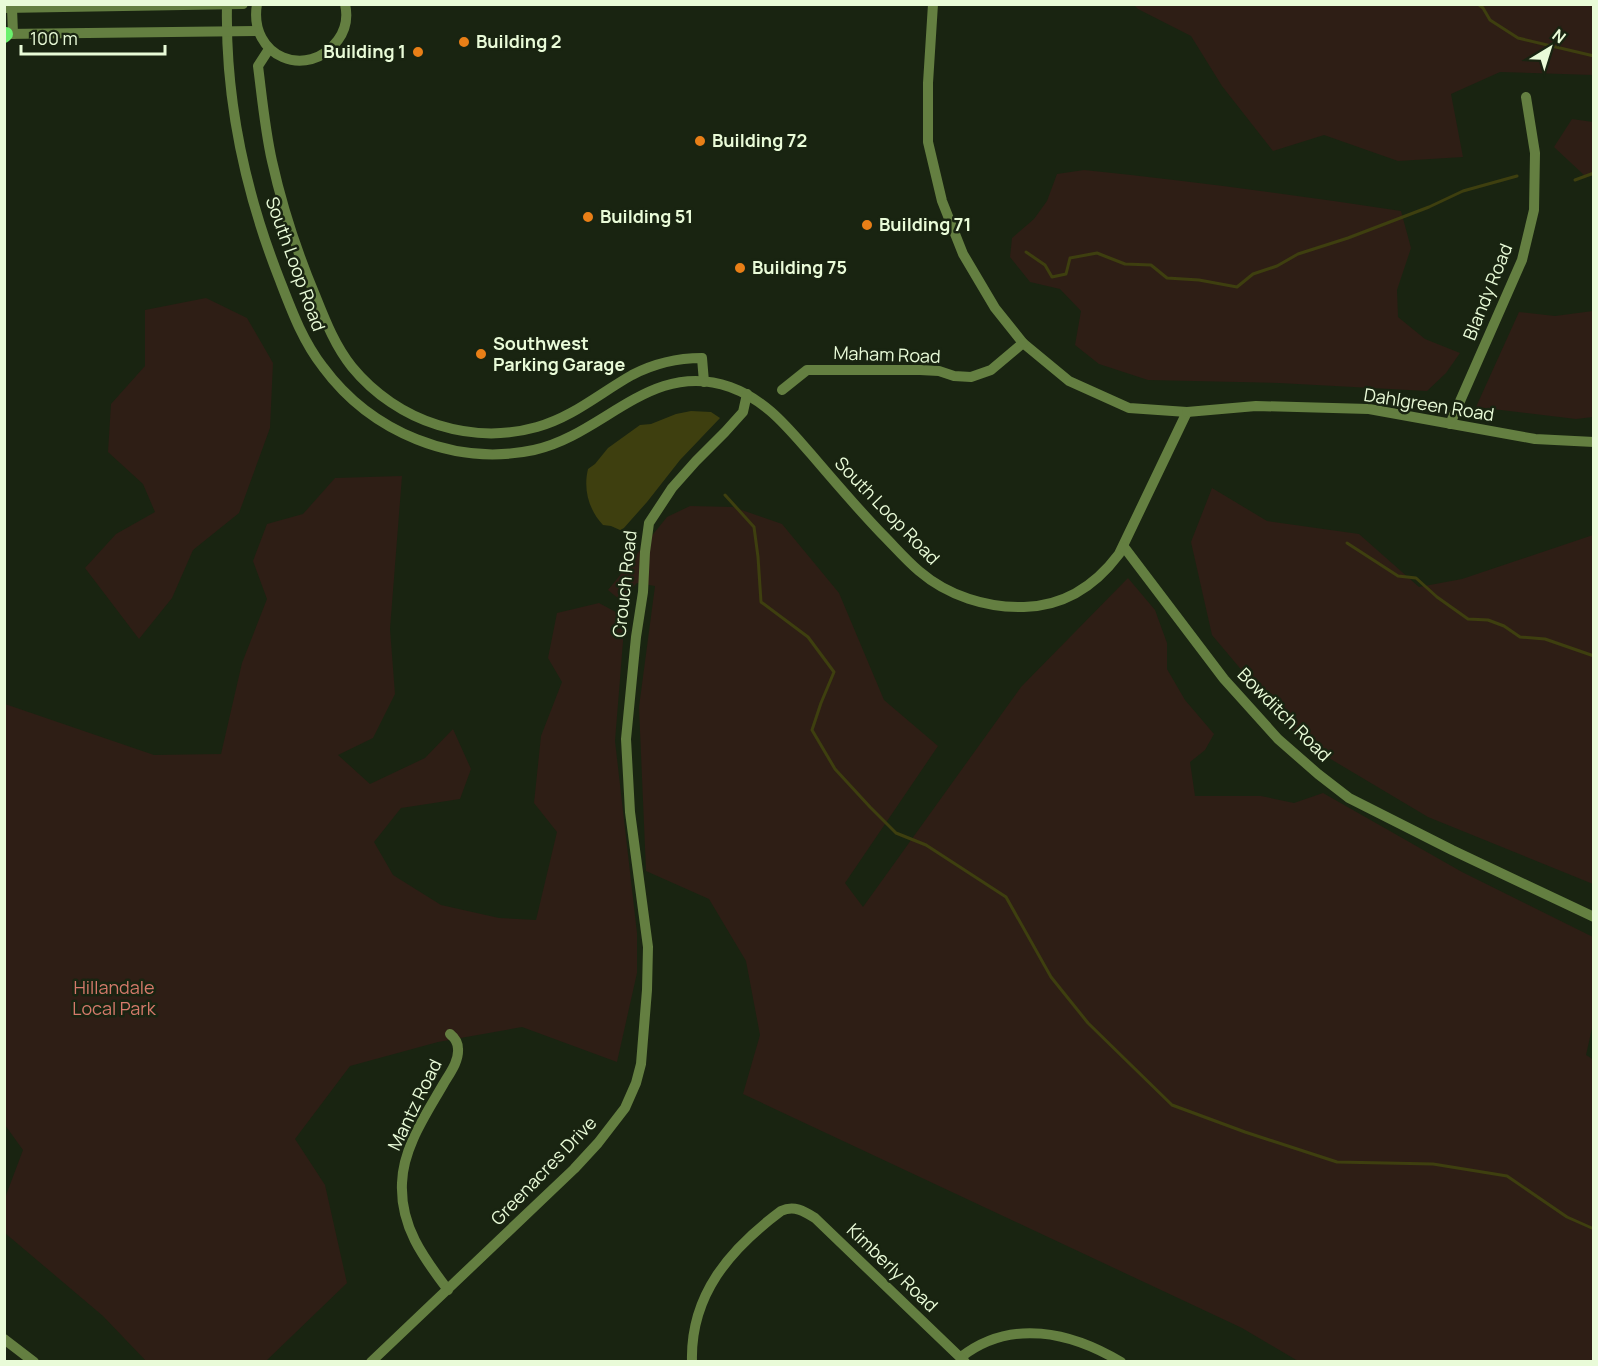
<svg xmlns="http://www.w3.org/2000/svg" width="1598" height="1366" viewBox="0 0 1598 1366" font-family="Manrope,sans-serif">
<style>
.green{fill:#2e1e15}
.water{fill:#3e3f0f}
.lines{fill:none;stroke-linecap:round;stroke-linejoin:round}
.stream{stroke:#3e3f0f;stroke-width:3}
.minor{stroke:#647f41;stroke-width:10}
.major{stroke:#6af16d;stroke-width:14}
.poi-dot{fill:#e97f17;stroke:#192411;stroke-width:2}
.labels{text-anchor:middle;stroke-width:5;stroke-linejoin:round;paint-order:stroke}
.poi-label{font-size:18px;font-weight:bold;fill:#e9fbd8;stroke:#192411;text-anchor:start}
.street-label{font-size:18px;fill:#e9fbd8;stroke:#192411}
.park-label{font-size:18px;fill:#d57a6b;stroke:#192411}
</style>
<rect width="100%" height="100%" fill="#192411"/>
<g class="green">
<path d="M 1134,5 L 1593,5 L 1593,75 L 1500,72 L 1451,94 L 1463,157 L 1398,161 L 1324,135 L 1273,151 L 1222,86 L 1191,36 L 1138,9 Z"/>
<path d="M 1572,119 L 1593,122 L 1593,176 L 1584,175 L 1554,147 Z"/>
<path d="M 1084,170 C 1190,181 1295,195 1401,211 L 1411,248 L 1397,290 L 1398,317 L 1425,339 L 1460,353 L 1446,373 L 1427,391 L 1279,383 L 1148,380 L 1099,364 L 1075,345 L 1081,311 L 1060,289 L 1030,282 L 1010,257 L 1012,238 L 1034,219 L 1047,201 L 1057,174 Z"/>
<path d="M 206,298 L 247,318 L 273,363 L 270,428 L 239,513 L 193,550 L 172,598 L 139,639 L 85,568 L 116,534 L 155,512 L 143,484 L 108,452 L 111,404 L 145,366 L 145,310 Z"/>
<path d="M 1593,311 L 1593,417 L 1576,419 L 1476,407 L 1519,312 L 1555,316 Z"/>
<path d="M 402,476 L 390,629 L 395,694 L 373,738 L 338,755 L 370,784 L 425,758 L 453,729 L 471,769 L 460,799 L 401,808 L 374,842 L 393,875 L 441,905 L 499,918 L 536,920 L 557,832 L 534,803 L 541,736 L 562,682 L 548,658 L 557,613 L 599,603 L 625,617 L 615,741 L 637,933 L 637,973 L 617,1062 L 522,1027 L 438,1042 L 350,1066 L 295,1139 L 325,1185 L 347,1283 L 266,1361 L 146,1361 L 103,1316 L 5,1233 L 5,1198 L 23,1150 L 5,1125 L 5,704 L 154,755 L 221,754 L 242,663 L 267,599 L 253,561 L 267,524 L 303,514 L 335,478 Z"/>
<path d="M 1212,488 L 1267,521 L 1359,534 L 1419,587 L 1462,579 L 1593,535 L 1593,884 L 1428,817 L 1302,742 L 1212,635 L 1191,542 Z"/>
<path d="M 690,506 L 733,507 L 782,524 L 839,593 L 884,700 L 938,746 L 845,883 L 863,907 L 1021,687 L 1128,578 L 1155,610 L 1167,643 L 1167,669 L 1185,700 L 1214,734 L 1205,750 L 1190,762 L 1195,796 L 1261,796 L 1294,803 L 1323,793 L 1462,872 L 1593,937 L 1593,1024 L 1586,1055 L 1594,1060 L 1593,1361 L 1298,1361 L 1242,1328 L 743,1094 L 760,1035 L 746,961 L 709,899 L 646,871 L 639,707 L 655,586 L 637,583 L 620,600 L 608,590 L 667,517 Z"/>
</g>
<path class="water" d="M 691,411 L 711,412 L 720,418 L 680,460 L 647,502 L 623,529 L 620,530 L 611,526 L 603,525 C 589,510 583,490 588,469 L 595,464 L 608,448 L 640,425 L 651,424 L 676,414 Z"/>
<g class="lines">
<g class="stream">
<path d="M 1478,4 L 1483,8 L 1490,20 L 1518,38 L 1594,56"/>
<path d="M 1575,180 L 1594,173"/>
<path d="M 1026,252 L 1045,265 L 1052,277 L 1066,274 L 1070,258 L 1097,253 L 1125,264 L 1151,265 L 1167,278 L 1199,280 L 1237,287 L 1253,274 L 1277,266 L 1298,254 L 1348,238 L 1429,207 L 1463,191 L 1517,176"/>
<path d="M 725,495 L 754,527 L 758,557 L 761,602 L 808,637 L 834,672 L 821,703 L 812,730 L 835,769 L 870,807 L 896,833 L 926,845 L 1006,897 L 1051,977 L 1088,1023 L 1172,1105 L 1245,1132 L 1337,1162 L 1433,1164 L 1507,1176 L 1567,1217 L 1594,1229"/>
<path d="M 1347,543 L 1398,576 L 1416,578 L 1437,597 L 1468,619 L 1488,620 L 1504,626 L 1520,637 L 1545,639 L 1594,656"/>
</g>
<g class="minor">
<path d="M 227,4 C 225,98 245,191 279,278 C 291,309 302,340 323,367 C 371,432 454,467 534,450 C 604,435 651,359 730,387 C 766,400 787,427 811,454 C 834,481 857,508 882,534 C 894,546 906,560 919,571 C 948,596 987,608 1024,607 C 1065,606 1095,586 1119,554 L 1187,412 L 1129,408 L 1069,381 L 1023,343 L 995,308 L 963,254 L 942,201 L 928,142 L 928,83 L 933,4"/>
<path d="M 257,4 C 248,57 308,81 338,40 C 346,29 348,17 345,4"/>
<path d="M 4,8 L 243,4"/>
<path d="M 12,8 L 13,34"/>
<path d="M 4,34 L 258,31"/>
<path d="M 269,49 L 258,66 C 262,97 265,130 272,161 C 282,206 297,252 315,295 C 325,320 335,346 352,367 C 374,394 405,415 438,425 C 470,435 505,436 537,427 C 573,417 600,393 632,375 C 653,364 679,358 702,358 L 704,382"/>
<path d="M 782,390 L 807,370 L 920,370 L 939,371 L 954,376 L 971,377 L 991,370 L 1023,343"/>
<path d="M 1187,412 L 1256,406 L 1369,409 L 1535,439 L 1594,442"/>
<path d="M 1450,424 L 1522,260 L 1534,210 L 1535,153 L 1526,97"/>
<path d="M 1124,547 L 1224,679 L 1278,739 L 1318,774 L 1349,798 L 1452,850 L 1594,917"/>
<path d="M 448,1290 C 423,1257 400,1226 402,1183 C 403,1147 427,1113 444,1083 C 450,1073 459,1061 458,1049 C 458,1042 455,1038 450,1034"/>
<path d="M 4,1339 L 34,1362"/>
<path d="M 961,1357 C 1011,1318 1071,1332 1121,1362"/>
<path d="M 371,1362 L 574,1169 L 598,1143 L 625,1108 L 636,1083 L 641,1064 L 647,990 L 648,947 L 630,812 L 626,739 L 636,637 L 643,592 L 645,552 L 649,523 L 672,488 L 696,461 L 725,432 L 743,412 L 747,394"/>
<path d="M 692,1362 C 690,1295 730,1249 781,1211 C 794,1205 804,1211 815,1218 L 965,1362"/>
</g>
<path class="major" d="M 4,36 L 6,34"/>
</g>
<g class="poi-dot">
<circle cx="464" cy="42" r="6"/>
<circle cx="418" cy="52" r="6"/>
<circle cx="700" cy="141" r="6"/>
<circle cx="588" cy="217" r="6"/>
<circle cx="867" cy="225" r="6"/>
<circle cx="740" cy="268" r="6"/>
<circle cx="481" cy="354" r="6"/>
</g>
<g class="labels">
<g class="poi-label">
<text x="476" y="48">Building 2</text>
<text x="406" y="58" text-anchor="end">Building 1</text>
<text x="712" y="147">Building 72</text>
<text x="600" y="223">Building 51</text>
<text x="879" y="231">Building 71</text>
<text x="752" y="274">Building 75</text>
<text x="493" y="350">Southwest<tspan x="493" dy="21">Parking Garage</tspan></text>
</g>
<g class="street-label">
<text transform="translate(295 264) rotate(70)" y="6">South Loop Road</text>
<text transform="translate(1488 292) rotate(-68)" y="6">Blandy Road</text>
<text transform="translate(887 355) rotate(2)" y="6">Maham Road</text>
<text transform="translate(1429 405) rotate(9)" y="6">Dahlgreen Road</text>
<text transform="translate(887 511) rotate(46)" y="6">South Loop Road</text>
<text transform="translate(625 584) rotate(-84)" y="6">Crouch Road</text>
<text transform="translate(1284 715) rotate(45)" y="6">Bowditch Road</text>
<text transform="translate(415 1105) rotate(-64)" y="6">Mantz Road</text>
<text transform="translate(544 1171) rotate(-46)" y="6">Greenacres Drive</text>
<text transform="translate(892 1268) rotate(44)" y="6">Kimberly Road</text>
</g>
<g class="park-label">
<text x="114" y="994">Hillandale<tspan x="114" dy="21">Local Park</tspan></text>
</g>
</g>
<rect width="1598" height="1366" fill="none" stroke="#e9fbd8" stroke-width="12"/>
<g transform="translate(1550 48) rotate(38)" stroke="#192411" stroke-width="4.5" paint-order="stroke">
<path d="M0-4.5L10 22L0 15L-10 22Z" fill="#e9fbd8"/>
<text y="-9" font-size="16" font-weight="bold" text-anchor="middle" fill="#e9fbd8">N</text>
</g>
<path d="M21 45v9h144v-9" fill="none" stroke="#e9fbd8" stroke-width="3"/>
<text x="30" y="45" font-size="18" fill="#e9fbd8" stroke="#192411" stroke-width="4.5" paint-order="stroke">100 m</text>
</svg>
